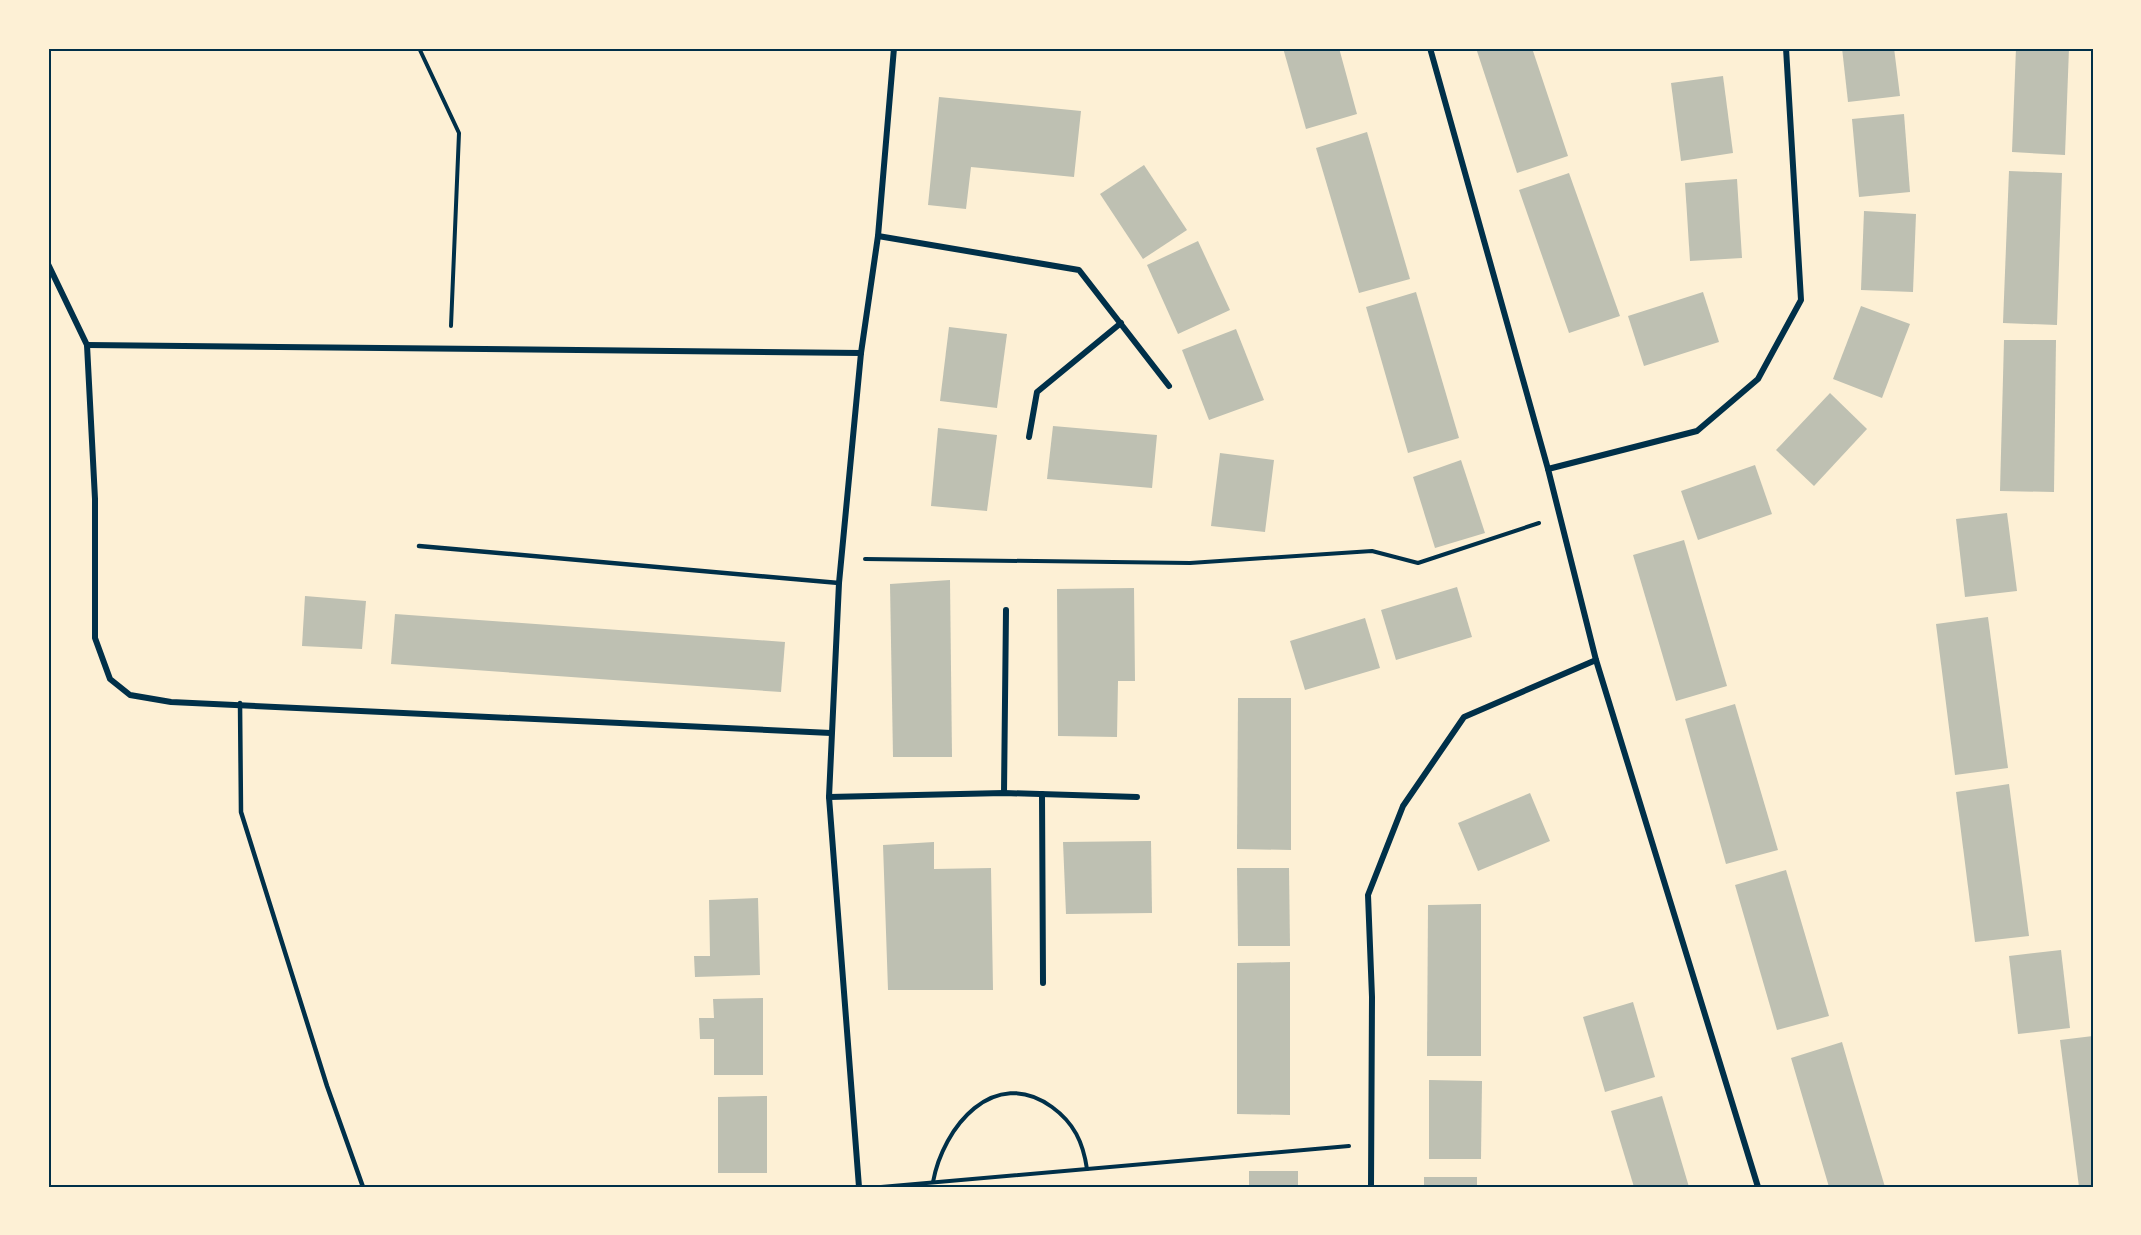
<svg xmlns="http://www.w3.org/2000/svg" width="2141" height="1235" viewBox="0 0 2141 1235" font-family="Lora,serif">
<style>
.building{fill:#bec0b2}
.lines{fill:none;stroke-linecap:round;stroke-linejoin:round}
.path{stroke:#003049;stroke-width:4}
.service{stroke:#003049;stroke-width:4.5}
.minor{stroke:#003049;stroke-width:6}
.neatline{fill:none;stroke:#003049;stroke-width:2}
</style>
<rect width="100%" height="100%" fill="#fdf0d5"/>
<g class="building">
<path d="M 1283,48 L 1339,48 L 1357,114 L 1306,129 Z"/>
<path d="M 1476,48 L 1532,48 L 1568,156 L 1517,173 Z"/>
<path d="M 1842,48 L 1894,48 L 1900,96 L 1848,102 Z"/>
<path d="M 2016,48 L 2069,48 L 2065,155 L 2012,152 Z"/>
<path d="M 1723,76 L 1733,153 L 1681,161 L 1671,83 Z"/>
<path d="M 939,97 L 1081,111 L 1074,177 L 971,167 L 966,209 L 928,205 Z"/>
<path d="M 1904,114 L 1910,192 L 1859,197 L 1852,119 Z"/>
<path d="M 1367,132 L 1410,279 L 1359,293 L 1316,148 Z"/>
<path d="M 1144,165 L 1187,230 L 1143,259 L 1100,194 Z"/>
<path d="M 2009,171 L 2062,173 L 2057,325 L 2003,323 Z"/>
<path d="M 1569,173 L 1620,316 L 1569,333 L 1519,190 Z"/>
<path d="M 1737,179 L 1742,258 L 1690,261 L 1685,183 Z"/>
<path d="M 1864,211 L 1916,214 L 1913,292 L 1861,290 Z"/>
<path d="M 1198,241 L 1230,310 L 1178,334 L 1147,265 Z"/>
<path d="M 1416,292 L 1459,438 L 1408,453 L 1366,307 Z"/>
<path d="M 1703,292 L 1719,342 L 1644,366 L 1628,316 Z"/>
<path d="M 1861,306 L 1910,324 L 1882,398 L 1833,379 Z"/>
<path d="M 949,327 L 1007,334 L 997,408 L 940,401 Z"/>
<path d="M 1236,329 L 1264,400 L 1209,420 L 1182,350 Z"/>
<path d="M 2004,340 L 2056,340 L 2054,492 L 2000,491 Z"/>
<path d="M 1830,393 L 1867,429 L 1814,486 L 1776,450 Z"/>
<path d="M 1053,426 L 1157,435 L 1152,488 L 1047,479 Z"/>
<path d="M 938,428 L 997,435 L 987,511 L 931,506 Z"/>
<path d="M 1220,453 L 1274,460 L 1265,532 L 1211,526 Z"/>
<path d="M 1461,460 L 1485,533 L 1435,548 L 1413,477 Z"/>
<path d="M 1755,465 L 1772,514 L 1698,540 L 1681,491 Z"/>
<path d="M 2007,513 L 2017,591 L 1965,597 L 1956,519 Z"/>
<path d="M 1684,540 L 1727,686 L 1676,701 L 1633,555 Z"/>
<path d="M 950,580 L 952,757 L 893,757 L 890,584 Z"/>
<path d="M 1457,587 L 1472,637 L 1396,660 L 1381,610 Z"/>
<path d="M 1134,588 L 1135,681 L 1118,681 L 1117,737 L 1058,736 L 1057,589 Z"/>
<path d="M 305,596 L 366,601 L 362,649 L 302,646 Z"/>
<path d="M 395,614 L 785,642 L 781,692 L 391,664 Z"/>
<path d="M 1988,617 L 2008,768 L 1955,775 L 1936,624 Z"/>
<path d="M 1365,618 L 1380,668 L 1305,690 L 1290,641 Z"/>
<path d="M 1238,698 L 1291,698 L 1291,850 L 1237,849 Z"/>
<path d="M 1735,704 L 1778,850 L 1726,864 L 1685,719 Z"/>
<path d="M 2009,784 L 2029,936 L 1975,942 L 1956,792 Z"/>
<path d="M 1530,793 L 1550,841 L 1478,871 L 1458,823 Z"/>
<path d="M 1151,841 L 1152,913 L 1066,914 L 1063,842 Z"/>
<path d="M 934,842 L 934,869 L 991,868 L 993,990 L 888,990 L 883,845 Z"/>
<path d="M 1237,868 L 1289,868 L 1290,946 L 1238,946 Z"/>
<path d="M 1786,870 L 1829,1016 L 1777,1030 L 1735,885 Z"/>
<path d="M 758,898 L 760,975 L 695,977 L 694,956 L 710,956 L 709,900 Z"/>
<path d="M 1481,904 L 1481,1056 L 1427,1056 L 1428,905 Z"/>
<path d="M 2061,950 L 2070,1028 L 2018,1034 L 2009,956 Z"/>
<path d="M 1290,962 L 1290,1115 L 1237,1114 L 1237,963 Z"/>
<path d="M 763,998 L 763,1075 L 714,1075 L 714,1039 L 700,1039 L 699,1018 L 714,1018 L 713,999 Z"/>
<path d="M 1633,1002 L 1655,1077 L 1605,1092 L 1583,1017 Z"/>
<path d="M 2093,1036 L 2093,1187 L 2079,1187 L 2060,1040 Z"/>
<path d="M 1842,1042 L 1853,1080 L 1885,1187 L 1829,1187 L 1791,1058 Z"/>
<path d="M 1429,1080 L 1482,1081 L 1481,1159 L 1429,1159 Z"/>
<path d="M 767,1096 L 767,1173 L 718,1173 L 718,1097 Z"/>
<path d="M 1662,1096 L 1689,1187 L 1634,1187 L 1611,1111 Z"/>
<rect x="1249" y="1171" width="49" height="16"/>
<rect x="1424" y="1177" width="53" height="10"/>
</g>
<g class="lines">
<g class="path">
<path d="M 419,48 L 459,133 L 451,326"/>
<path d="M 865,559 L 1190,563 L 1372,551 L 1418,563 L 1539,523"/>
<path d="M 933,1182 C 943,1127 994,1065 1052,1107 C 1074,1123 1083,1142 1087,1169"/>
<path d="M 881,1187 L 1349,1146"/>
</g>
<g class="service">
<path d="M 419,546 L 839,583"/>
<path d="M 240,703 L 241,812 L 327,1086 L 363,1187"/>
</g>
<g class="minor">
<path d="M 1430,48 L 1548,469 L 1596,660 L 1758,1187"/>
<path d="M 878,236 L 1079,270 L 1169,386"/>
<path d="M 48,264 L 87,345 L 95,499 L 95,638 L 110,679 L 130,695 L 171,702 L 831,733"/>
<path d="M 87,345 L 861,353"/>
<path d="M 1029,437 L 1037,392 L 1121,323"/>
<path d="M 1548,469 L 1697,431 L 1758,379 L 1801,300 L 1786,48"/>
<path d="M 1004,793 L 1006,610"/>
<path d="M 1042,794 L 1043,983"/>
<path d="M 829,797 L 1004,793 L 1137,797"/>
<path d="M 859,1187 L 829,797 L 839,583 L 861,353 L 878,236 L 894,48"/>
<path d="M 1371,1187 L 1372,997 L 1368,895 L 1403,806 L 1464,717 L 1596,660"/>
</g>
</g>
<rect width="2141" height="1235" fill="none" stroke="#fdf0d5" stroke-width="99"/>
<rect x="50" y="50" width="2042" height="1136" class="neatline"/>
</svg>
